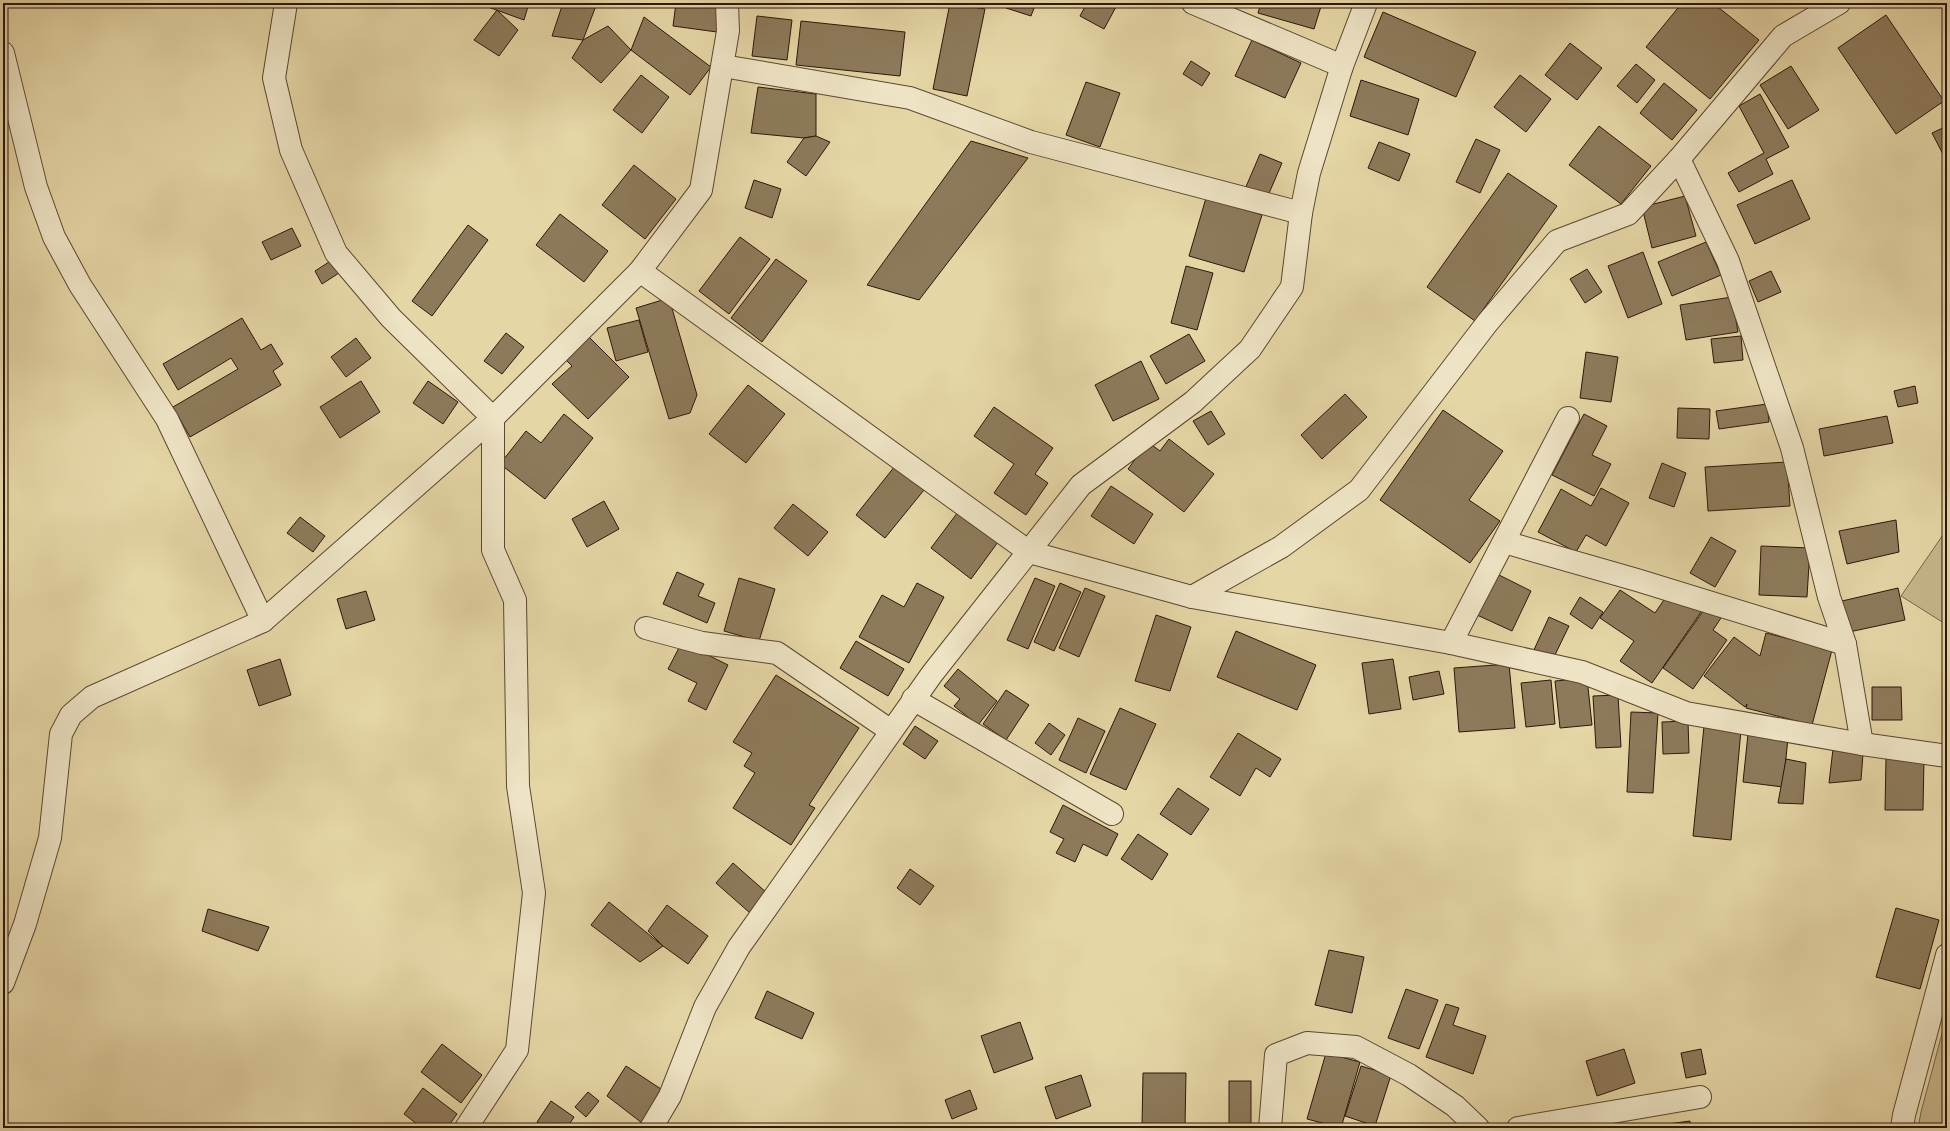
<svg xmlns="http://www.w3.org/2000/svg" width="1950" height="1131" viewBox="0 0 1950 1131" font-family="'Gentium Book Plus',serif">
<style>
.green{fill:#c6b68b;stroke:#7a664a}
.building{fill:#8d7a5b;stroke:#2e170a}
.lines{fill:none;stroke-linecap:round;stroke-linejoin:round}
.minor-casing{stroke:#5c4731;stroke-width:24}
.minor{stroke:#eee4c5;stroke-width:22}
</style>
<rect width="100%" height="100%" fill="#e5d6a6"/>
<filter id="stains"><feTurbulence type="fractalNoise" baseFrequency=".005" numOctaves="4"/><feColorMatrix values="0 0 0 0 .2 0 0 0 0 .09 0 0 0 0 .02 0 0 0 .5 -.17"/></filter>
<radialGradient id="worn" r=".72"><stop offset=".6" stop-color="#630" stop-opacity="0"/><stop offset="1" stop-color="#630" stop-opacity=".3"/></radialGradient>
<g class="green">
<path d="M 1947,529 L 1947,625 L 1901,596 Z"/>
<path d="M 1947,1015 L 1947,1128 L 1918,1128 L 1921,1112 Z"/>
</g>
<g class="building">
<path d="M 477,3 L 529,3 L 524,20 Z"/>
<path d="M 563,3 L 597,3 L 583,40 L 552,36 Z"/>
<path d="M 676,3 L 720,3 L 717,32 L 673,26 Z"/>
<path d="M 950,3 L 985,9 L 967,96 L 933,89 Z"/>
<path d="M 1008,3 L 1036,3 L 1031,16 L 1006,8 Z"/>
<path d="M 1087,3 L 1113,3 L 1117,5 L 1104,29 L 1080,16 Z"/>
<path d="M 1261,3 L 1322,3 L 1314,29 L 1258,13 Z"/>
<path d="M 1682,3 L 1713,3 L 1759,40 L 1710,99 L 1646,47 Z"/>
<path d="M 497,10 L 518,30 L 499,56 L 474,40 Z"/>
<path d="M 1383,12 L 1476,52 L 1456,97 L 1364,57 Z"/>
<path d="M 1886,15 L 1944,101 L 1896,134 L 1838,48 Z"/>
<path d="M 757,16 L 792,20 L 787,60 L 752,56 Z"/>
<path d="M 644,17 L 711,67 L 690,95 L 631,50 Z"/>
<path d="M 801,21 L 905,32 L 900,76 L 796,65 Z"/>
<path d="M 608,26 L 631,50 L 601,83 L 572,58 L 583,40 Z"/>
<path d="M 1252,40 L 1301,63 L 1285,98 L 1235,76 Z"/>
<path d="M 1570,43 L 1602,68 L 1577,100 L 1545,75 Z"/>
<path d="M 1191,61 L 1210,73 L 1202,86 L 1183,74 Z"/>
<path d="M 1636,64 L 1655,80 L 1637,103 L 1617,86 Z"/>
<path d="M 1791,66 L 1819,110 L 1788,129 L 1760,85 Z"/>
<path d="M 641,75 L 669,97 L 642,133 L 613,110 Z"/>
<path d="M 1520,75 L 1551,99 L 1526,132 L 1494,107 Z"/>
<path d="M 1361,80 L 1419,99 L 1408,135 L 1350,116 Z"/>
<path d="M 1086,82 L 1120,93 L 1100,147 L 1066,135 Z"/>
<path d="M 1664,83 L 1697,110 L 1672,140 L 1640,113 Z"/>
<path d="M 758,87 L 816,94 L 816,136 L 804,138 L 751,133 Z"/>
<path d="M 1760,94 L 1789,147 L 1766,159 L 1773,174 L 1739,192 L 1728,173 L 1764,153 L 1739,106 Z"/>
<path d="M 1599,126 L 1651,166 L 1621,204 L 1569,165 Z"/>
<path d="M 1947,126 L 1947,162 L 1932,133 Z"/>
<path d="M 816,136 L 830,142 L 806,176 L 787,162 L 804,138 Z"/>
<path d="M 1476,139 L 1500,150 L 1480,193 L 1456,182 Z"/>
<path d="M 971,141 L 1028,158 L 919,300 L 867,285 Z"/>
<path d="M 1379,142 L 1410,154 L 1399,181 L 1368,168 Z"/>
<path d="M 1260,154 L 1282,163 L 1267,198 L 1245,189 Z"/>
<path d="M 634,165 L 676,199 L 645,239 L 602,205 Z"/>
<path d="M 1508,173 L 1557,206 L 1475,321 L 1427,287 Z"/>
<path d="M 754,180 L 781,189 L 772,218 L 745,208 Z"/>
<path d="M 1792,180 L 1810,219 L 1755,244 L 1737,205 Z"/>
<path d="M 1685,196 L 1696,236 L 1652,248 L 1642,207 Z"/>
<path d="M 1206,198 L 1262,215 L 1244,272 L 1189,256 Z"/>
<path d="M 560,214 L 608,251 L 584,282 L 536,245 Z"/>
<path d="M 468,225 L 488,240 L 432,316 L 412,301 Z"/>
<path d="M 292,228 L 301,246 L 271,260 L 262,242 Z"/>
<path d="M 740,237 L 770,259 L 729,314 L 699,291 Z"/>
<path d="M 1706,242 L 1721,275 L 1672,296 L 1658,262 Z"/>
<path d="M 1643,252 L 1662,304 L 1628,318 L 1608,266 Z"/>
<path d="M 776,259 L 807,281 L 762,342 L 731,318 Z"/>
<path d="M 332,260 L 339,273 L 322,284 L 315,271 Z"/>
<path d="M 1186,266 L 1213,273 L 1197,330 L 1171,323 Z"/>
<path d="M 1587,269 L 1602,292 L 1585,303 L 1570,279 Z"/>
<path d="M 1771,271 L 1781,292 L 1758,302 L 1749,281 Z"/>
<path d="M 1732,297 L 1738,332 L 1686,340 L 1680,305 Z"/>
<path d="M 669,298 L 697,395 L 690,413 L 669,419 L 636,308 Z"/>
<path d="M 242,318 L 261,350 L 271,344 L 283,364 L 273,371 L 281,385 L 190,437 L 173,407 L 238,369 L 231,358 L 178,390 L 163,364 Z"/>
<path d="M 639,320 L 648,352 L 616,361 L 607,328 Z"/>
<path d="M 506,333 L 524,347 L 502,374 L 484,361 Z"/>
<path d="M 1189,334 L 1205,361 L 1166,384 L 1150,356 Z"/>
<path d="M 588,336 L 629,377 L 588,419 L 552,384 L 572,366 L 565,359 Z"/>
<path d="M 1741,336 L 1743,360 L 1714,363 L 1711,339 Z"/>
<path d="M 356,338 L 371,358 L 346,377 L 331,357 Z"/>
<path d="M 1586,352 L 1618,357 L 1611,402 L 1580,398 Z"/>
<path d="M 1141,361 L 1159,399 L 1113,421 L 1095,385 Z"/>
<path d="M 361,381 L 380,412 L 340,438 L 320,407 Z"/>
<path d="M 428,381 L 458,402 L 443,424 L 413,403 Z"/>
<path d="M 748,385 L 785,414 L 746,463 L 709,434 Z"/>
<path d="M 1915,386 L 1918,403 L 1898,407 L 1894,391 Z"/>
<path d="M 1345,394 L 1367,417 L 1322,459 L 1301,435 Z"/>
<path d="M 1767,404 L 1769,422 L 1719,429 L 1716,411 Z"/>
<path d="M 994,407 L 1053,448 L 1035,474 L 1048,483 L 1026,515 L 994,493 L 1014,464 L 974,436 Z"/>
<path d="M 1678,408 L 1710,409 L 1709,439 L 1677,438 Z"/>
<path d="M 1443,410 L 1503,451 L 1469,500 L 1500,521 L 1470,563 L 1380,500 Z"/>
<path d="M 1211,411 L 1225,434 L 1208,445 L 1193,421 Z"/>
<path d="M 564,414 L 593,438 L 545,499 L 500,464 L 526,431 L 541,443 Z"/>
<path d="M 1584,414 L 1607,426 L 1592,455 L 1611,464 L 1594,496 L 1552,475 Z"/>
<path d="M 1887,416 L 1893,443 L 1824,456 L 1819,429 Z"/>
<path d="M 1169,439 L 1214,474 L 1184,512 L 1128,469 L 1148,442 L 1160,451 Z"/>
<path d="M 1787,462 L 1790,506 L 1708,511 L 1705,467 Z"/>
<path d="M 1662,463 L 1686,473 L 1674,507 L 1649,498 Z"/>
<path d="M 895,466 L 924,490 L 885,538 L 856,515 Z"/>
<path d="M 1111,486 L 1153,514 L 1134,544 L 1091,516 Z"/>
<path d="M 1601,488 L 1629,503 L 1606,546 L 1586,535 L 1576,552 L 1538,532 L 1561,489 L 1591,506 Z"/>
<path d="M 604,501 L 619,529 L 587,547 L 572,519 Z"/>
<path d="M 793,504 L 828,532 L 808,556 L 774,528 Z"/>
<path d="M 958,512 L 998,542 L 971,579 L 931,548 Z"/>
<path d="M 300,517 L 325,536 L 313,552 L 287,533 Z"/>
<path d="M 1896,520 L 1899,552 L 1847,564 L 1839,531 Z"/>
<path d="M 1711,537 L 1736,551 L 1715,587 L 1690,573 Z"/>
<path d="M 1761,546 L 1810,548 L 1807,597 L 1759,595 Z"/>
<path d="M 677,572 L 704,584 L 698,596 L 715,603 L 707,623 L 663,604 Z"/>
<path d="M 1497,574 L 1531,591 L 1512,631 L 1477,615 Z"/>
<path d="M 739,578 L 775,589 L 759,641 L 724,631 Z"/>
<path d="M 1035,578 L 1055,586 L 1028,649 L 1007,640 Z"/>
<path d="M 917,583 L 944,597 L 909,663 L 859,637 L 882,595 L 904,607 Z"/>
<path d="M 1060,583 L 1081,592 L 1054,651 L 1034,642 Z"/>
<path d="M 1085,588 L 1105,596 L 1079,657 L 1059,648 Z"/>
<path d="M 1898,588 L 1905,620 L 1849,632 L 1842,601 Z"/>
<path d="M 1620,590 L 1655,613 L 1670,591 L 1701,612 L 1652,683 L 1620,661 L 1634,641 L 1600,618 Z"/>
<path d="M 366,591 L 375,620 L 346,629 L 337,599 Z"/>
<path d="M 1580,597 L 1603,612 L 1592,629 L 1570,614 Z"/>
<path d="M 1706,607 L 1721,618 L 1713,630 L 1727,640 L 1693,689 L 1663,668 Z"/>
<path d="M 1156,615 L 1191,627 L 1170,691 L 1135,681 Z"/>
<path d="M 1549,617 L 1569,626 L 1552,661 L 1533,652 Z"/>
<path d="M 1236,631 L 1316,665 L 1297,710 L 1217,677 Z"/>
<path d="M 1766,633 L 1832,650 L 1812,725 L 1746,708 L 1747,704 L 1745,707 L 1704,676 L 1734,637 L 1760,656 Z"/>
<path d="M 856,641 L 904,669 L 888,696 L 840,668 Z"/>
<path d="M 682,642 L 728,665 L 706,710 L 688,701 L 697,683 L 668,669 Z"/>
<path d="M 280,659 L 291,695 L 259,706 L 247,670 Z"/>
<path d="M 1393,659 L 1401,709 L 1369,714 L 1362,663 Z"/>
<path d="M 1509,664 L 1515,728 L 1459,732 L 1454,668 Z"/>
<path d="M 958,669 L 997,701 L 978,725 L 954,706 L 960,699 L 944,686 Z"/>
<path d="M 1439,671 L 1444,694 L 1413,700 L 1409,677 Z"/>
<path d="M 776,675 L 859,728 L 809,805 L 815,808 L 791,845 L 733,808 L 755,773 L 744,766 L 752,753 L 733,742 Z"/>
<path d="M 1587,678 L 1592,725 L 1560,728 L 1555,681 Z"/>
<path d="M 1551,680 L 1555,724 L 1526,727 L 1521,683 Z"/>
<path d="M 1872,687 L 1901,687 L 1902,720 L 1872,720 Z"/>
<path d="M 1006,690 L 1029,705 L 1006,740 L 983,724 Z"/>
<path d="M 1618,695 L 1621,747 L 1596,748 L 1593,696 Z"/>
<path d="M 1120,708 L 1156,724 L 1126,790 L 1090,774 Z"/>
<path d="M 1631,712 L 1658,713 L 1653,793 L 1627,792 Z"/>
<path d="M 1078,718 L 1105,731 L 1086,773 L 1059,760 Z"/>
<path d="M 1688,721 L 1689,753 L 1663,754 L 1662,722 Z"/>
<path d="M 1049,723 L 1065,735 L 1051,755 L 1035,743 Z"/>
<path d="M 915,726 L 938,741 L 925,759 L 903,744 Z"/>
<path d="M 1704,726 L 1741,730 L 1731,840 L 1693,836 Z"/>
<path d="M 1238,733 L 1281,759 L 1270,777 L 1256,768 L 1240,796 L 1210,777 Z"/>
<path d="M 1748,734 L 1788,738 L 1783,787 L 1743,782 Z"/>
<path d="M 1833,749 L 1863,754 L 1861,780 L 1829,783 Z"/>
<path d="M 1886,758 L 1924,759 L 1923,810 L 1885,810 Z"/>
<path d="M 1786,759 L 1806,763 L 1803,804 L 1778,803 Z"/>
<path d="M 3,765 L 6,786 L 3,786 Z"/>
<path d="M 1178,788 L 1209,809 L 1191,835 L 1160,814 Z"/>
<path d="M 1063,805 L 1118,834 L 1107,856 L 1083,844 L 1075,862 L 1056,853 L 1064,839 L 1050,832 Z"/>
<path d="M 1138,834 L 1168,854 L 1152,880 L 1121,859 Z"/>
<path d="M 733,863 L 767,893 L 750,913 L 716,883 Z"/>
<path d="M 910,869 L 934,886 L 920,905 L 897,888 Z"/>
<path d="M 609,902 L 663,946 L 640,962 L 591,925 Z"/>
<path d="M 667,905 L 708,936 L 688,964 L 663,946 L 648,931 Z"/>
<path d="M 1896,908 L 1939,920 L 1920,989 L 1876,977 Z"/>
<path d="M 208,909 L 269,927 L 258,951 L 202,931 Z"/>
<path d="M 1329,950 L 1364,957 L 1352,1013 L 1315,1005 Z"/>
<path d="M 1406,989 L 1438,1000 L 1419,1049 L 1388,1038 Z"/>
<path d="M 767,991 L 814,1013 L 802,1039 L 755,1018 Z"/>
<path d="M 1446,1004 L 1459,1008 L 1453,1025 L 1486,1036 L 1473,1074 L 1426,1057 Z"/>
<path d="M 1020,1022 L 1033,1059 L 994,1073 L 981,1036 Z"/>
<path d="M 442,1044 L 482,1075 L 461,1103 L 421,1072 Z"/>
<path d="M 1624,1049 L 1635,1083 L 1597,1096 L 1586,1061 Z"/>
<path d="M 1701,1049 L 1706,1074 L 1686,1078 L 1681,1053 Z"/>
<path d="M 1326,1053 L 1360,1062 L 1341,1128 L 1307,1119 Z"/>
<path d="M 626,1066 L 661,1089 L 642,1123 L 607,1096 Z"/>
<path d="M 1361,1066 L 1391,1075 L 1375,1126 L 1345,1116 Z"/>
<path d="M 1143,1073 L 1186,1073 L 1185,1126 L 1142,1126 Z"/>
<path d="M 1081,1075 L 1091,1106 L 1056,1119 L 1045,1087 Z"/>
<rect x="1229" y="1081" width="22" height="43"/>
<path d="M 423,1088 L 457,1114 L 447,1128 L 422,1128 L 404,1114 Z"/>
<path d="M 970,1090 L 977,1109 L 952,1119 L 945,1100 Z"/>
<path d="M 588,1092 L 599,1101 L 586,1117 L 575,1107 Z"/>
<path d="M 551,1101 L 574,1117 L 567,1128 L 545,1128 L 537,1122 Z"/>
<path d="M 1690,1121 L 1691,1128 L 1654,1128 L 1653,1126 Z"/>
</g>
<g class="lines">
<defs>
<g id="minor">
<path d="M 286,3 L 274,78 L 291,150 L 336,253 L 391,318 L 493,418 L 493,550 L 515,600 L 518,786 L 534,893 L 517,1050 L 466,1128"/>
<path d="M 1193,3 L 1342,66"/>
<path d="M 3,53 L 36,187 L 54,237 L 80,285 L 167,419 L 263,621"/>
<path d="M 723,66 L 910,98 L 1031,142 L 1301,213"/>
<path d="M 1679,159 L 1728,261 L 1792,448 L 1829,597 L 1845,644 L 1862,744"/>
<path d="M 640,271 L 1029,552 L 1192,597 L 1451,643 L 1582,672 L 1686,713 L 1862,744 L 1947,756"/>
<path d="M 1504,542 L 1637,580 L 1845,644"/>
<path d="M 1192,597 L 1281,547 L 1359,490 L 1488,322 L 1557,241 L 1628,214 L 1679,159 L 1783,36 L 1839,3"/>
<path d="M 646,628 L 702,643 L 777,653 L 891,731"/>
<path d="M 1451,643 L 1568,418"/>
<path d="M 913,699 L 1112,814"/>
<path d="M 3,983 L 25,924 L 50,838 L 61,734 L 71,715 L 92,697 L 263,621 L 493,418 L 640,271 L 701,190 L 728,31 L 727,3"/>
<path d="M 651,1128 L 670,1096 L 705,1007 L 739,947 L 932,674 L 1081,485 L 1193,402 L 1250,349 L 1292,287 L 1301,213 L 1309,173 L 1342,66 L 1366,3"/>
<path d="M 1270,1128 L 1276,1055 L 1307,1043 L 1356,1047 L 1409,1075 L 1455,1106 L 1478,1128"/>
<path d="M 1518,1128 L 1700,1097"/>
<path d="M 1902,1128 L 1904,1115 L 1947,955"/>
</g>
</defs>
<use href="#minor" class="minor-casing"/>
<use href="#minor" class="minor"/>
</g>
<rect width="1950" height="1131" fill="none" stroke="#e5d6a6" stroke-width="16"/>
<rect x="4" y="4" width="1942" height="1123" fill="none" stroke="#2e170a" stroke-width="2"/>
<rect x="8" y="8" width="1934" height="1115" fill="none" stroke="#2e170a"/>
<rect width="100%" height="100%" filter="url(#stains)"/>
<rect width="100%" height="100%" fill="url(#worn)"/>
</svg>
